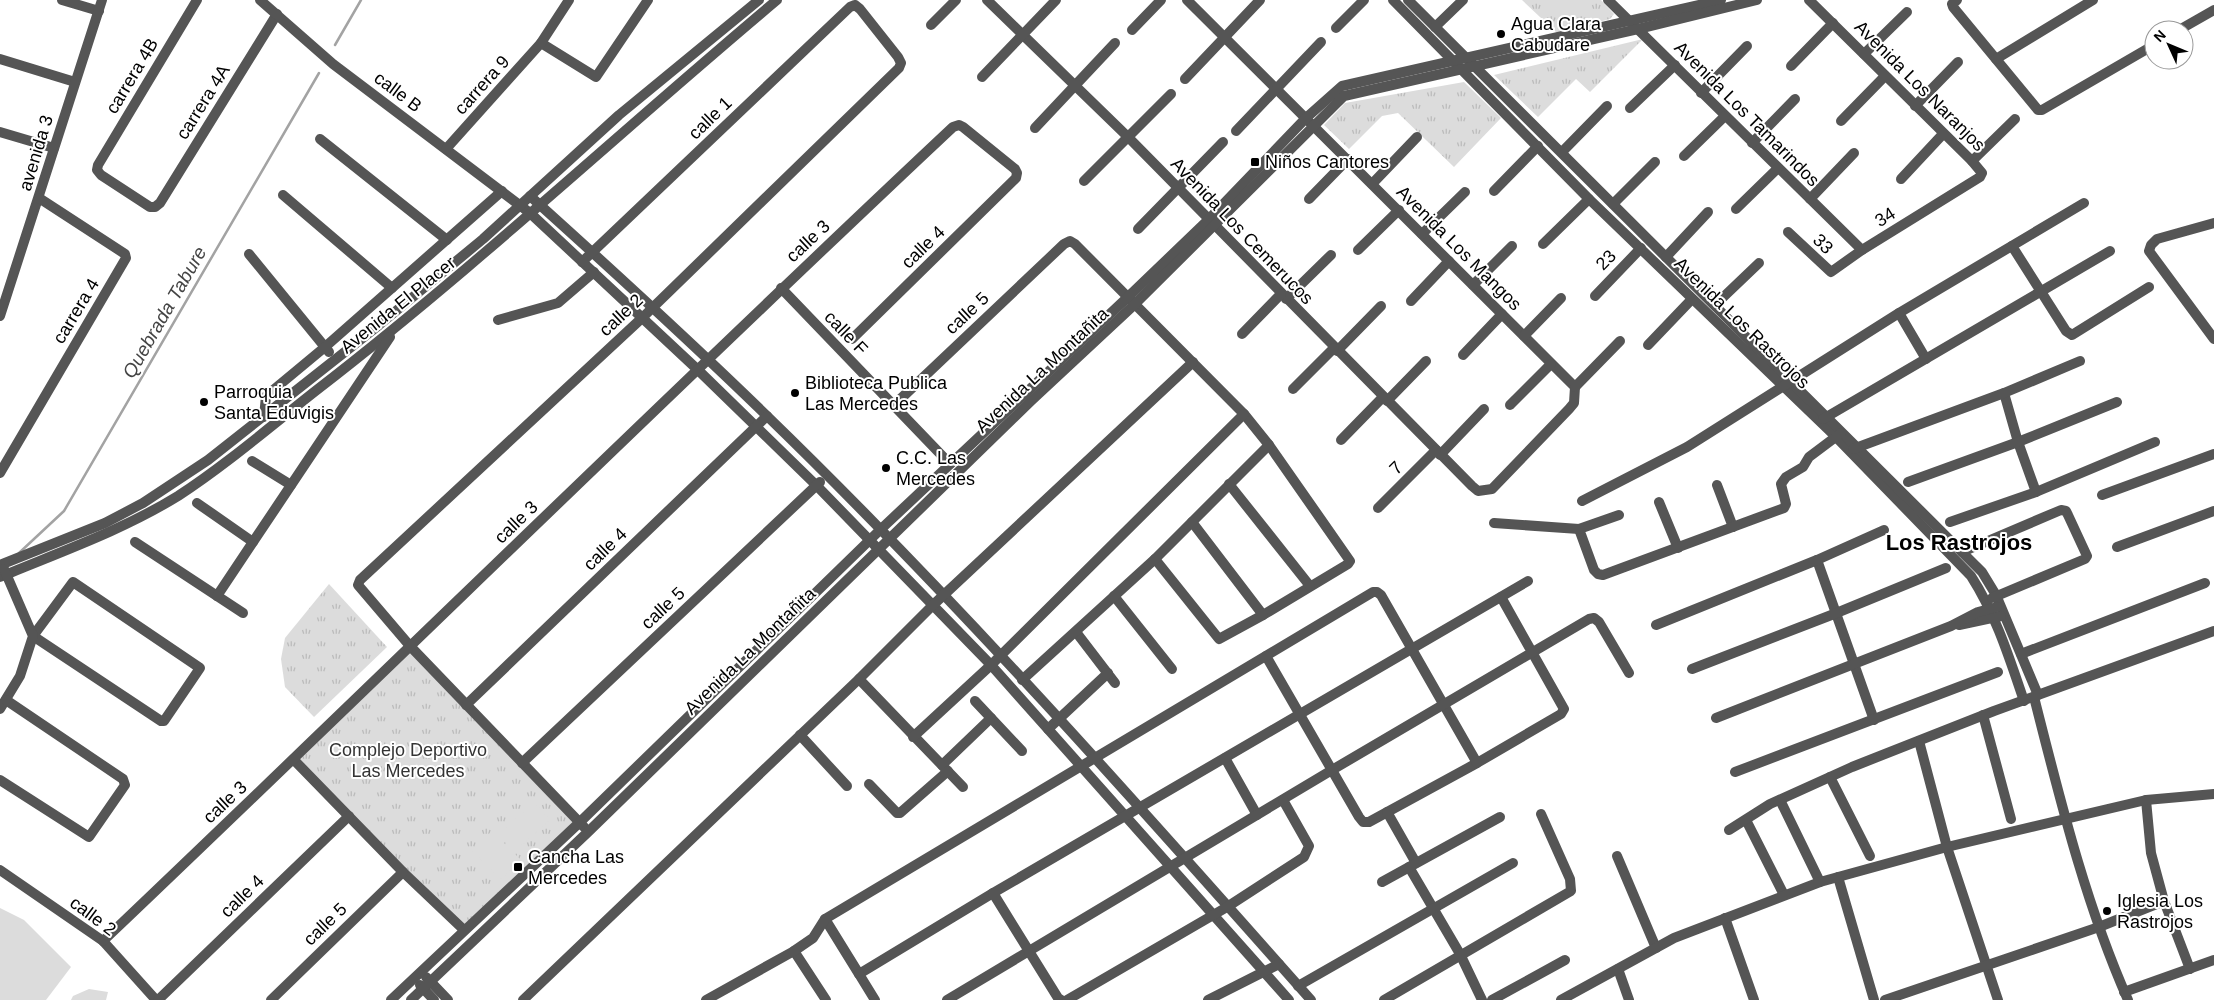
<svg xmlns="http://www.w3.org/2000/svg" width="2214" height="1000" viewBox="0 0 2214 1000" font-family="Arial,sans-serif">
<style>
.grass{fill:url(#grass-tufts)}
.pitch{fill:#dcdcdc}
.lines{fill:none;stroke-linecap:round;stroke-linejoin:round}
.stream{stroke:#a3a3a3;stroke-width:2.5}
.minor{stroke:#555;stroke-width:10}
.poi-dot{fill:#000;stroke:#fff;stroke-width:2}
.labels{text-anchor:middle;stroke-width:4;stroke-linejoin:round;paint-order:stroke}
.poi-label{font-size:18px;fill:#000;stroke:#fff;text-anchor:start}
.street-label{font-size:18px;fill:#000;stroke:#fff}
.park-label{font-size:18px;fill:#333;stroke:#fff}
.water-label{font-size:19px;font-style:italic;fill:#444;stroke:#fff}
.district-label{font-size:22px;font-weight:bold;fill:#000;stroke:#fff}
</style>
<defs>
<pattern id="grass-tufts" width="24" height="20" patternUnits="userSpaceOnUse" patternTransform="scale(1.25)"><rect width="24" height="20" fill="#dcdcdc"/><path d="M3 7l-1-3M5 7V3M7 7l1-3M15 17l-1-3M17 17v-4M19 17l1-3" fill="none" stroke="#bbb"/></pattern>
</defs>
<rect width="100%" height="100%" fill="#fff"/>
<g class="grass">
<path d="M 1522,0 L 1601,0 L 1614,14 L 1610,19 L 1557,33 Z"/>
<path d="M 1643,39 L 1590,92 L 1576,79 L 1538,117 L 1494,75 Z"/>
<path d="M 1464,82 L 1501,118 L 1454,167 L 1398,113 L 1382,116 L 1349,149 L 1324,125 L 1345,103 Z"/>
<path d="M 329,584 L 387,647 L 314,717 L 285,687 L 281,659 L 285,638 Z"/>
<path d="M 410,651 L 576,822 L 464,926 L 297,759 Z"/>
</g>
<g class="pitch">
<path d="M 1544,0 L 1581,0 L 1563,19 Z"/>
<path d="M 534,802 L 550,820 L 522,845 L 506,828 Z"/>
<path d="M 492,831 L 521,860 L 501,879 L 472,851 Z"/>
<path d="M 0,908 L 24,920 L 71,967 L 46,1000 L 0,1000 Z"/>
<path d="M 89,989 L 108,992 L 106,1000 L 71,1000 L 73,996 Z"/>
</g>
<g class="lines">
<g class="stream">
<path d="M 335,45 L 361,0"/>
<path d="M 19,553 L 64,511 L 319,73"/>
</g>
<g class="minor">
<path d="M 62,0 L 99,11"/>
<path d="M 197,0 L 98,165 L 97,170 L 101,175 L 150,207 L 155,207 L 160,203 L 277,14"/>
<path d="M 260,0 L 333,64 L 530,213 L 698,370 L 816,485 L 991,665 L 1289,1000"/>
<path d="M 987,0 L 1128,137 L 1472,486 L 1478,491 L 1492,489 L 1569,409 L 1574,403 L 1575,387 L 1187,0"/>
<path d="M 1393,0 L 1589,199 L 1836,437 L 1971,576 C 1996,615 2009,657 2024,701"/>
<path d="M 1408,0 L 1982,572 L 1996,595 L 2038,695"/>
<path d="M 1608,0 L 1862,250"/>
<path d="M 1957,0 L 1952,4 L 1953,7 L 2038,110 L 2042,110 L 2154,45"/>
<path d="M 931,25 L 956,0"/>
<path d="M 1435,27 L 1463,0"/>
<path d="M 1336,28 L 1364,0"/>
<path d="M 1132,30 L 1161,0"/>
<path d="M 2179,30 L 2214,10"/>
<path d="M 541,43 L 596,77 L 648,0"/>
<path d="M 1864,54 L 1907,12"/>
<path d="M 0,59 L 75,82"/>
<path d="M 1996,59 L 2093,0"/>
<path d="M 1791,66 L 1833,23"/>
<path d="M 982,77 L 1056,0"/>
<path d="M 1185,79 L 1260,0"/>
<path d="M 1701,93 L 1747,46"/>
<path d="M 1915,106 L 1958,62"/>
<path d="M 1630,108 L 1675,65"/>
<path d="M 1841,121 L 1885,76"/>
<path d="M 1035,128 L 1115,43"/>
<path d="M 1236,131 L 1321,42"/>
<path d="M 0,132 L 54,148"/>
<path d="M 320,139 L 447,240"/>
<path d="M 1752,143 L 1795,99"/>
<path d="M 446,149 L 541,43 L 569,0"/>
<path d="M 1562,152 L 1607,106"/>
<path d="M 1684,156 L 1725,116"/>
<path d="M 1972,161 L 2015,119"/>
<path d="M 1901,179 L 1943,134"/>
<path d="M 1084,181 L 1171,94"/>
<path d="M 1372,184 L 1417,137"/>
<path d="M 1494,191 L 1538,146"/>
<path d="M 283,195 L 392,288"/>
<path d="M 530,196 C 610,268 689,340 766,415 C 957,600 1134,800 1311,1000"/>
<path d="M 1309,199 L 1348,159"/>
<path d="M 1810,199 L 1854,153"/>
<path d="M 1613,204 L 1655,162"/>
<path d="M 1736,209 L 1778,168"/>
<path d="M 2214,223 L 2157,239 L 2151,245 L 2149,251 L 2214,339"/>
<path d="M 1138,229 L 1223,142"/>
<path d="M 1788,232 L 1831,272 L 1862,250 L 1980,177 L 1982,173 L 1972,161 L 1809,0"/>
<path d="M 1422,234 L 1465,192"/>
<path d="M 1543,244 L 1589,199"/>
<path d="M 2012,246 L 2066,331 L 2072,335 L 2149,287"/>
<path d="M 1358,250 L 1399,210"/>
<path d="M 249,254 L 329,352"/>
<path d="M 1666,257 L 1708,212"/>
<path d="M 582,262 L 850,7 L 855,5 L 860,9 L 898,57 L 901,63 L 899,68 L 642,318 L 360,580 L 358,585 L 410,646 L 584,827"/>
<path d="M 1473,285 L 1512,246"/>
<path d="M 781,288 L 950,464"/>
<path d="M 1595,296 L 1641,248"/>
<path d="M 1286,299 L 1331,255"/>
<path d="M 1411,301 L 1449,261"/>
<path d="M 1715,305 L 1759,263"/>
<path d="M 1899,313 L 1926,359"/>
<path d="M 0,316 L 102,0"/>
<path d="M 498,320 L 558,303 L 594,272"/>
<path d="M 1242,334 L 1281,294"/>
<path d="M 1524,336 L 1561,298"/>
<path d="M 1648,345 L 1692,299"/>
<path d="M 1337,351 L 1381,306"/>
<path d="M 1463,355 L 1502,314"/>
<path d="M 1575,387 L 1620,341"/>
<path d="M 1293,389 L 1334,348"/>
<path d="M 2004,393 L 2018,442 L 2036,492"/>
<path d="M 1387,401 L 1426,361"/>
<path d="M 1510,405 L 1551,364"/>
<path d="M 893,406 L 1064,244 L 1070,241 L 1075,244 L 1244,414 L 1269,445 L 1350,561 L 1348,564 L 1263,615 L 1219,639 L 1155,559"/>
<path d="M 264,417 L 266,396 L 325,347 L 502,191"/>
<path d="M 1823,419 L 2110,251"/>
<path d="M 1341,440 L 1383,397"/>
<path d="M 1853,449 L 2004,393 L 2080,361"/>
<path d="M 1440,455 L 1484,409"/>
<path d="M 252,461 L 291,485"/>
<path d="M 0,473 L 126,258 L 125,254 L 39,198"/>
<path d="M 1908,482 L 2018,442 L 2117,402"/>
<path d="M 1229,484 L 1310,586"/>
<path d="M 1717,485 L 1733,527"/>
<path d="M 2102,495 L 2214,454"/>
<path d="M 1582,501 L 1687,447 L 1899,313 L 2084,203"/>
<path d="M 1659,502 L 1678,548"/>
<path d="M 197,503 L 253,542"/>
<path d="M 1378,508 L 1436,450"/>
<path d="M 1619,515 L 1579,529 L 1594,570 L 1598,574 L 1603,575 L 1784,508 L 1786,504 L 1781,484 L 1786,477 L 1803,467 L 1809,457 L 1841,433"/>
<path d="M 1192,522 L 1263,615"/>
<path d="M 1950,522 L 2036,492 L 2155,442"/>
<path d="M 1494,523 L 1579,529"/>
<path d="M 135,542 L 243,613"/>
<path d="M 2117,547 L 2214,511"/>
<path d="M 1962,552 L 2061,510 L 2066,511 L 2068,515 L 2087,556 L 2085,559 L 1992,598"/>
<path d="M 1817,560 L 1874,720"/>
<path d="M 0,565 L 105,523 L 143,503 L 208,460 L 379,325 L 483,239 L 619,115 L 759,0"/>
<path d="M 0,577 C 60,552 123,530 178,496 C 227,464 272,425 318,389 C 477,266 623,129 777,0"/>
<path d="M 73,582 L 200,668 L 164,721 L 161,721 L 33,636 Z"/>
<path d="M 217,596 L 390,337"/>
<path d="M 1114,596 L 1172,669"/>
<path d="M 1656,625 L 1817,560 L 1884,530"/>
<path d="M 1959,625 L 2001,616"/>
<path d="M 1076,632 L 1115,683"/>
<path d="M 2021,654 L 2205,583"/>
<path d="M 1266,656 L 1359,817 L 1363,822 L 1369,822 L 1477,763 L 1561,714 L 1564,709 L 1501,597"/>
<path d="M 1692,669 L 1834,614 L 1946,568"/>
<path d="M 859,679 L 963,787"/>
<path d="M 1022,680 L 1155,559 L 1269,445"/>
<path d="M 2034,697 C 2060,799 2085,903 2128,1000"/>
<path d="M 975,701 L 1022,751"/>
<path d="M 466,705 L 767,416"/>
<path d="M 0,709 L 20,676 L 33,636 L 4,569"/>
<path d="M 1983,715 L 2011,819"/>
<path d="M 1716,718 L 1951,626 L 1978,612 L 1997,607"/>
<path d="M 1048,729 L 1108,673"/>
<path d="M 800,735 L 847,786"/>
<path d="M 913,737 L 991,665 L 1244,414"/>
<path d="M 1919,741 L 1947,847 L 1998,1000"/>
<path d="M 1225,758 L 1257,815"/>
<path d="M 294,760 L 403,872 L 464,930"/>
<path d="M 522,763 L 820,482"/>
<path d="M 942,765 L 991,718"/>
<path d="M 1735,772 L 1998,672"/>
<path d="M 1830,777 L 1870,856"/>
<path d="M 0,780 L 89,837 L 125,785 L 123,779 L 6,700"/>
<path d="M 869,784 L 897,813 L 900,813 L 948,771"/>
<path d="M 1780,800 L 1820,882"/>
<path d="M 2146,800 L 2151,853 L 2164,901 L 2190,969"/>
<path d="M 1387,812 L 1416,863"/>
<path d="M 1746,820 L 1784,895"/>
<path d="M 1729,830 L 1770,804 L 1852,767 L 1994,711 L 2214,631"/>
<path d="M 1617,856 L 1656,948"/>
<path d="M 1409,867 L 1460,954 L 1482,1000"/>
<path d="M 0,870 L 103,941 L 156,1000"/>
<path d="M 1838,877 L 1874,1000"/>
<path d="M 1382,882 L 1500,817"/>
<path d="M 1725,918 L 1754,1000"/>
<path d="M 825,919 L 859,974 L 993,893"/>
<path d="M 103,941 C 387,671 667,395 953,127 L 959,125 L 963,127 L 1015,169 L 1017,173 L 1016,178 L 852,339"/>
<path d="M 794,951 L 826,1000"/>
<path d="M 1618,969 L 1629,1000"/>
<path d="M 859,974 L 875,1000"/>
<path d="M 426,977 L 448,1000"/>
<path d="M 420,985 L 434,1000"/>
<path d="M 1298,986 L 1513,863"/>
<path d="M 2124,992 L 2214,960"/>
<path d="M 158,1000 L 349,816"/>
<path d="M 271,1000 L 403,872"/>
<path d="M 391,1000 L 580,822 L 880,530 L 1128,297 L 1209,219 L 1306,118 L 1342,86 L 1721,0"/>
<path d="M 411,1000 L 588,832 L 1031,401 L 1135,304 L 1344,96 L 1638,29 L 1757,0"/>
<path d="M 523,1000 L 859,679 L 933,605 L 1193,362"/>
<path d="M 706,1000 L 794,951 L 813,938 L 825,919 L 1373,592 L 1377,592 L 1381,595 L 1477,763"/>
<path d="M 947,1000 L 1332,770 L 1589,619 L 1594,618 L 1599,622 L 1629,673"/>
<path d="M 1061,1000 L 1058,998 L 993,893 L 1528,581"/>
<path d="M 1067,1000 L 1227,907 L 1304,857 L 1309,846 L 1283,800"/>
<path d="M 1208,1000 L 1279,964"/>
<path d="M 1384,1000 L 1571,891 L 1570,879 L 1541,814"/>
<path d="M 1492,1000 L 1565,960"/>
<path d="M 1561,1000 L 1674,938 L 1820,882 L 1947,847 L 2146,800 L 2214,794"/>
<path d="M 1885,1000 L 2099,927 L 2164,901"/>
</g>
</g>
<g class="poi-dot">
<circle cx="1501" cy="34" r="5"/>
<rect x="1250" y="157" width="10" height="10" rx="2.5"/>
<circle cx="795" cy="393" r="5"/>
<circle cx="204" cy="402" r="5"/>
<circle cx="886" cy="468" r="5"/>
<rect x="513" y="862" width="10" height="10" rx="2.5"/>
<circle cx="2107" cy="911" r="5"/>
</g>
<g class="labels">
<g class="poi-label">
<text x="1511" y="30">Agua Clara<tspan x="1511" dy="21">Cabudare</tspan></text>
<text x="1265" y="168">Niños Cantores</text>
<text x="805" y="389">Biblioteca Publica<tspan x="805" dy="21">Las Mercedes</tspan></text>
<text x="214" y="398">Parroquia<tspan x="214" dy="21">Santa Eduvigis</tspan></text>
<text x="896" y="464">C.C. Las<tspan x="896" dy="21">Mercedes</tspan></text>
<text x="528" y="863">Cancha Las<tspan x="528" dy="21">Mercedes</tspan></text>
<text x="2117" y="907">Iglesia Los<tspan x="2117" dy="21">Rastrojos</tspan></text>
</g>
<g class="street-label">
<text transform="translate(132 76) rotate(-59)" y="6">carrera 4B</text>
<text transform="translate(482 85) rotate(-48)" y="6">carrera 9</text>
<text transform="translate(1920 86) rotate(45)" y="6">Avenida Los Naranjos</text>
<text transform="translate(398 92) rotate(37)" y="6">calle B</text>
<text transform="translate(203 102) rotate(-58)" y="6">carrera 4A</text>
<text transform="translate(1747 114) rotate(45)" y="6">Avenida Los Tamarindos</text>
<text transform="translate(710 118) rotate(-44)" y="6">calle 1</text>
<text transform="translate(36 153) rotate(-73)" y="6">avenida 3</text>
<text transform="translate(1885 217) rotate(-32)" y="6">34</text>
<text transform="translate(1242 231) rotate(46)" y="6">Avenida Los Cemerucos</text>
<text transform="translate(808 241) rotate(-43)" y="6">calle 3</text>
<text transform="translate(1823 244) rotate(44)" y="6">33</text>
<text transform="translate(923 247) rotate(-44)" y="6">calle 4</text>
<text transform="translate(1459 248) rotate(45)" y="6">Avenida Los Mangos</text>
<text transform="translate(1606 260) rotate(-46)" y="6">23</text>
<text transform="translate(398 305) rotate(-39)" y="6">Avenida El Placer</text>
<text transform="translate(76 311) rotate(-59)" y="6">carrera 4</text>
<text transform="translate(967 313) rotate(-43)" y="6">calle 5</text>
<text transform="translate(621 315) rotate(-43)" y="6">calle 2</text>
<text transform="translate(1742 323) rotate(44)" y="6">Avenida Los Rastrojos</text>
<text transform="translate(846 333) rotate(46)" y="6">calle F</text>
<text transform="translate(1042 370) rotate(-43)" y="6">Avenida La Montañita</text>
<text transform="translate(1396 468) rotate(-45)" y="6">7</text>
<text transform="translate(516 522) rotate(-44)" y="6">calle 3</text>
<text transform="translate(605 549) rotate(-44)" y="6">calle 4</text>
<text transform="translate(663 608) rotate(-43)" y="6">calle 5</text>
<text transform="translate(750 651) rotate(-44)" y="6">Avenida La Montañita</text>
<text transform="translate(225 802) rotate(-43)" y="6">calle 3</text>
<text transform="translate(242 896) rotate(-44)" y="6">calle 4</text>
<text transform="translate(93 916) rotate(37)" y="6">calle 2</text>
<text transform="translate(325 924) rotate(-44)" y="6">calle 5</text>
</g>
<g class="park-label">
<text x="408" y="756">Complejo Deportivo<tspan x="408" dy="21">Las Mercedes</tspan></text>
</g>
<g class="water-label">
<text transform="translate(164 312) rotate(-60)" y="7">Quebrada Tabure</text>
</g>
<g class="district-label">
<text x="1959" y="550">Los Rastrojos</text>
</g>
</g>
<g transform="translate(2169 45) rotate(314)"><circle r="24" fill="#ffffff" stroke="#999999"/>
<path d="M0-4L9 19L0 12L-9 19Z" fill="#000000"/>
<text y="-8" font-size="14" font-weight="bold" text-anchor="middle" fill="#000000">N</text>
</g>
</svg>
